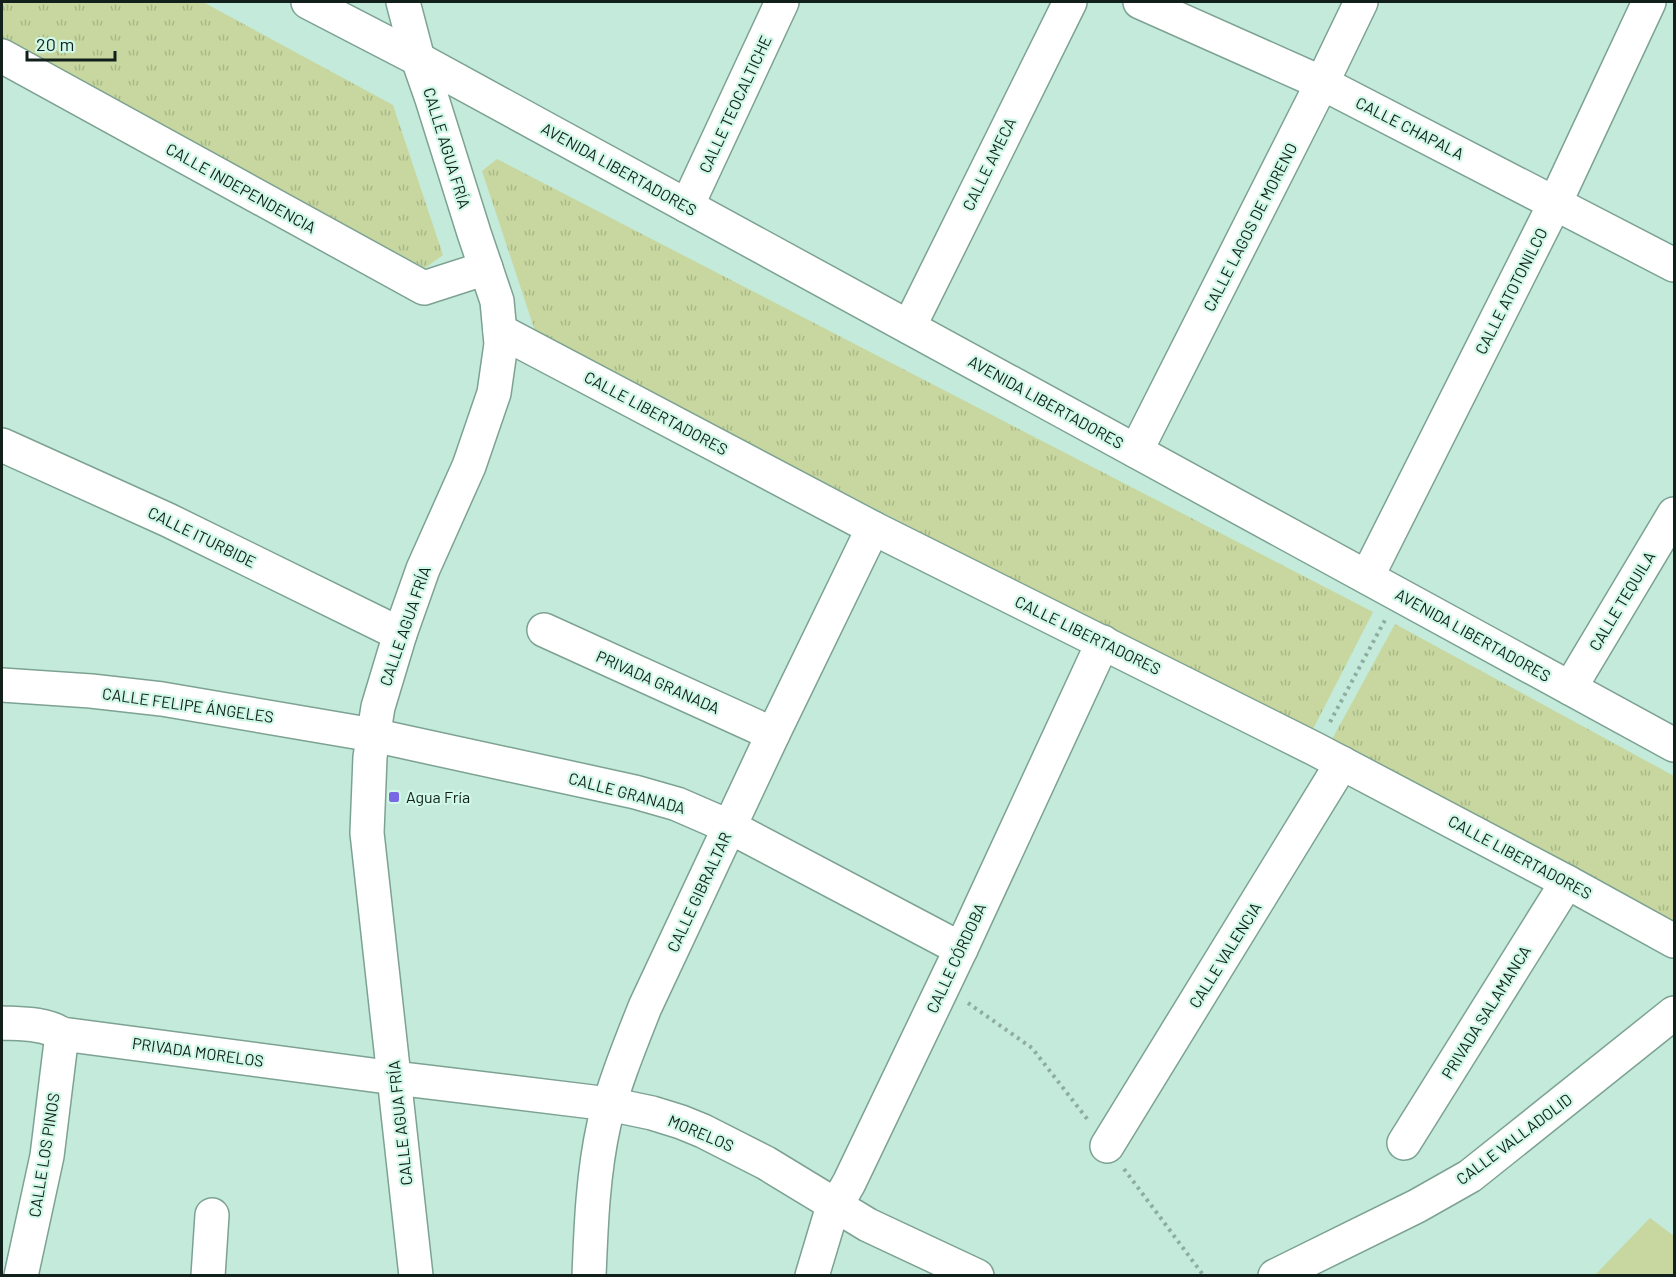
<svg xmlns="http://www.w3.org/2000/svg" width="1676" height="1277" viewBox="0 0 1676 1277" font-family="Barlow,sans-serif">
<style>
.grass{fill:url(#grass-tufts)}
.pitch{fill:#c7d79f}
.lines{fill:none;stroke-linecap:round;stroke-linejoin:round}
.street-casing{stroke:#7da293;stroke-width:36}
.path{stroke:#8eada1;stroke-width:4;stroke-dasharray:3 4.5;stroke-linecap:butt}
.street{stroke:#fff;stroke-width:33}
.poi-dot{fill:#7a67e3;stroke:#d0f8e7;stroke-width:2}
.labels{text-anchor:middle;stroke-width:4.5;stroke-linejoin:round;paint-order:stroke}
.street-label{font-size:16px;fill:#12201b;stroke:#d0f8e7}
.poi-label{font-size:16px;fill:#12201b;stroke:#d0f8e7;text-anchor:start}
</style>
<defs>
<pattern id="grass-tufts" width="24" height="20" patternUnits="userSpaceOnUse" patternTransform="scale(1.5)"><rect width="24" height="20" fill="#c7d79f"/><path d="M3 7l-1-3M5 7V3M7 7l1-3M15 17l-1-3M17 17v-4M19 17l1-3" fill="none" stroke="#aab888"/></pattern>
</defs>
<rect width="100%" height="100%" fill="#c3eada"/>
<g class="grass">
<path d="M 2,2 L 203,2 L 393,105 L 443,255 L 425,268 L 2,40 Z"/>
<path d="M 497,159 L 1373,612 L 1311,733 L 536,334 L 482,171 Z"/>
<path d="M 1395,624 L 1674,776 L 1674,930 L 1330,743 Z"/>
</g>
<path class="pitch" d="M 1650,1218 L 1674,1236 L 1674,1275 L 1595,1275 Z"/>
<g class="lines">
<defs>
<g id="street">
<path d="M 308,2 L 418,59 L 1674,745"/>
<path d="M 403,2 L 418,59 L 432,99 L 474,233 L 497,301 L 501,344 L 494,393 L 469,466 L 423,569 L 400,634 L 378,707 L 370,757 L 367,833 L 416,1276"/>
<path d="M 1140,2 L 1322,83 L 1674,265"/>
<path d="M 2,56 L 424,288 L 486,268"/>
<path d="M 687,206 L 782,2"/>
<path d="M 909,327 L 1070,2"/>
<path d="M 500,331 L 873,528 L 1315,749 L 1567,882 L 1674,941"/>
<path d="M 2,445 L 168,520 L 400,634"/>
<path d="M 1136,451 L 1322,83 L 1361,2"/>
<path d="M 1367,577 L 1555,203 L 1649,2"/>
<path d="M 544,630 L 773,734"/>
<path d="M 2,685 L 91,691 L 162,699 L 373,735 L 635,792 L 677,804 L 730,827 L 961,949"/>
<path d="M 1570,688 L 1674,514"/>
<path d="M 2,1023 C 22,1024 44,1023 62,1034 L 395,1078 L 609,1104 L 652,1113 L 681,1122 L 703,1131 L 766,1163 L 868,1225 L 977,1276"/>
<path d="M 1404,1143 L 1567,882"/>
<path d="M 1107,1146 L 1342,763"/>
<path d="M 21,1276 L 47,1156 L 62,1034"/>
<path d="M 208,1276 L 212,1215"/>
<path d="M 589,1276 C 591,1225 593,1173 604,1124 C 614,1084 630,1045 645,1007 L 773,734 L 873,528"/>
<path d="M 812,1276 L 830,1216 L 849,1183 L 961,949 L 1103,642"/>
<path d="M 1275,1276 L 1417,1206 L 1470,1176 L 1674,1013"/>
</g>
</defs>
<use href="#street" class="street-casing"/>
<g class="path">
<path d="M 1330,722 L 1385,620"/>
<path d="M 968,1003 L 1032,1048 L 1088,1120"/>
<path d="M 1124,1169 L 1204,1276"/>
</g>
<use href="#street" class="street"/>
</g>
<rect class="poi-dot" x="388" y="791" width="12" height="12" rx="3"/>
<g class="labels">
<g class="street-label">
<text transform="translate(735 104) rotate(-65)" y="6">CALLE TEOCALTICHE</text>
<text transform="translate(1410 128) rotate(27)" y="6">CALLE CHAPALA</text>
<text transform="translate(447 148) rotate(73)" y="6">CALLE AGUA FRÍA</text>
<text transform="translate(989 164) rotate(-64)" y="6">CALLE AMECA</text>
<text transform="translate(619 169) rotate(29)" y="6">AVENIDA LIBERTADORES</text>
<text transform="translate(241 188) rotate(29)" y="6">CALLE INDEPENDENCIA</text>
<text transform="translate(1250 227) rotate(-63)" y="6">CALLE LAGOS DE MORENO</text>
<text transform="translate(1511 291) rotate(-63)" y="6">CALLE ATOTONILCO</text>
<text transform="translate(1046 402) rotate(29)" y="6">AVENIDA LIBERTADORES</text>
<text transform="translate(656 413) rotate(28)" y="6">CALLE LIBERTADORES</text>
<text transform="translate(202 537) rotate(26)" y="6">CALLE ITURBIDE</text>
<text transform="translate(1622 601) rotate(-59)" y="6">CALLE TEQUILA</text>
<text transform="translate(405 626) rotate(-71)" y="6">CALLE AGUA FRÍA</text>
<text transform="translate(1088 635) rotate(26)" y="6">CALLE LIBERTADORES</text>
<text transform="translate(1473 635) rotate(29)" y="6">AVENIDA LIBERTADORES</text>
<text transform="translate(658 682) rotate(24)" y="6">PRIVADA GRANADA</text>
<text transform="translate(188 705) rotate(8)" y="6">CALLE FELIPE ÁNGELES</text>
<text transform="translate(627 793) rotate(15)" y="6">CALLE GRANADA</text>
<text transform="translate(1520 857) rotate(28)" y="6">CALLE LIBERTADORES</text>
<text transform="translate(699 892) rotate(-65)" y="6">CALLE GIBRALTAR</text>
<text transform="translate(1225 955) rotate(-58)" y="6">CALLE VALENCIA</text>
<text transform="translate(956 958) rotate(-65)" y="6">CALLE CÓRDOBA</text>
<text transform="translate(1486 1012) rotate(-58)" y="6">PRIVADA SALAMANCA</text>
<text transform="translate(198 1052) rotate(8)" y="6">PRIVADA MORELOS</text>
<text transform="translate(400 1123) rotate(-96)" y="6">CALLE AGUA FRÍA</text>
<text transform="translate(701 1133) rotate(23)" y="6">MORELOS</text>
<text transform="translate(1514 1139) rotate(-37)" y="6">CALLE VALLADOLID</text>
<text transform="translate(44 1155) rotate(-81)" y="6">CALLE LOS PINOS</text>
</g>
<g class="poi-label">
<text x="406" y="803">Agua Fría</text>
</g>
</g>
<rect width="1676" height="1277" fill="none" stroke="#12201b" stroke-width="6"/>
<path d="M27 51v9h88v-9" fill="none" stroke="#12201b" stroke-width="3"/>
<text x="36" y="51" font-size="18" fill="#12201b" stroke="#d0f8e7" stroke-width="4.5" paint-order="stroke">20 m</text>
</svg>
